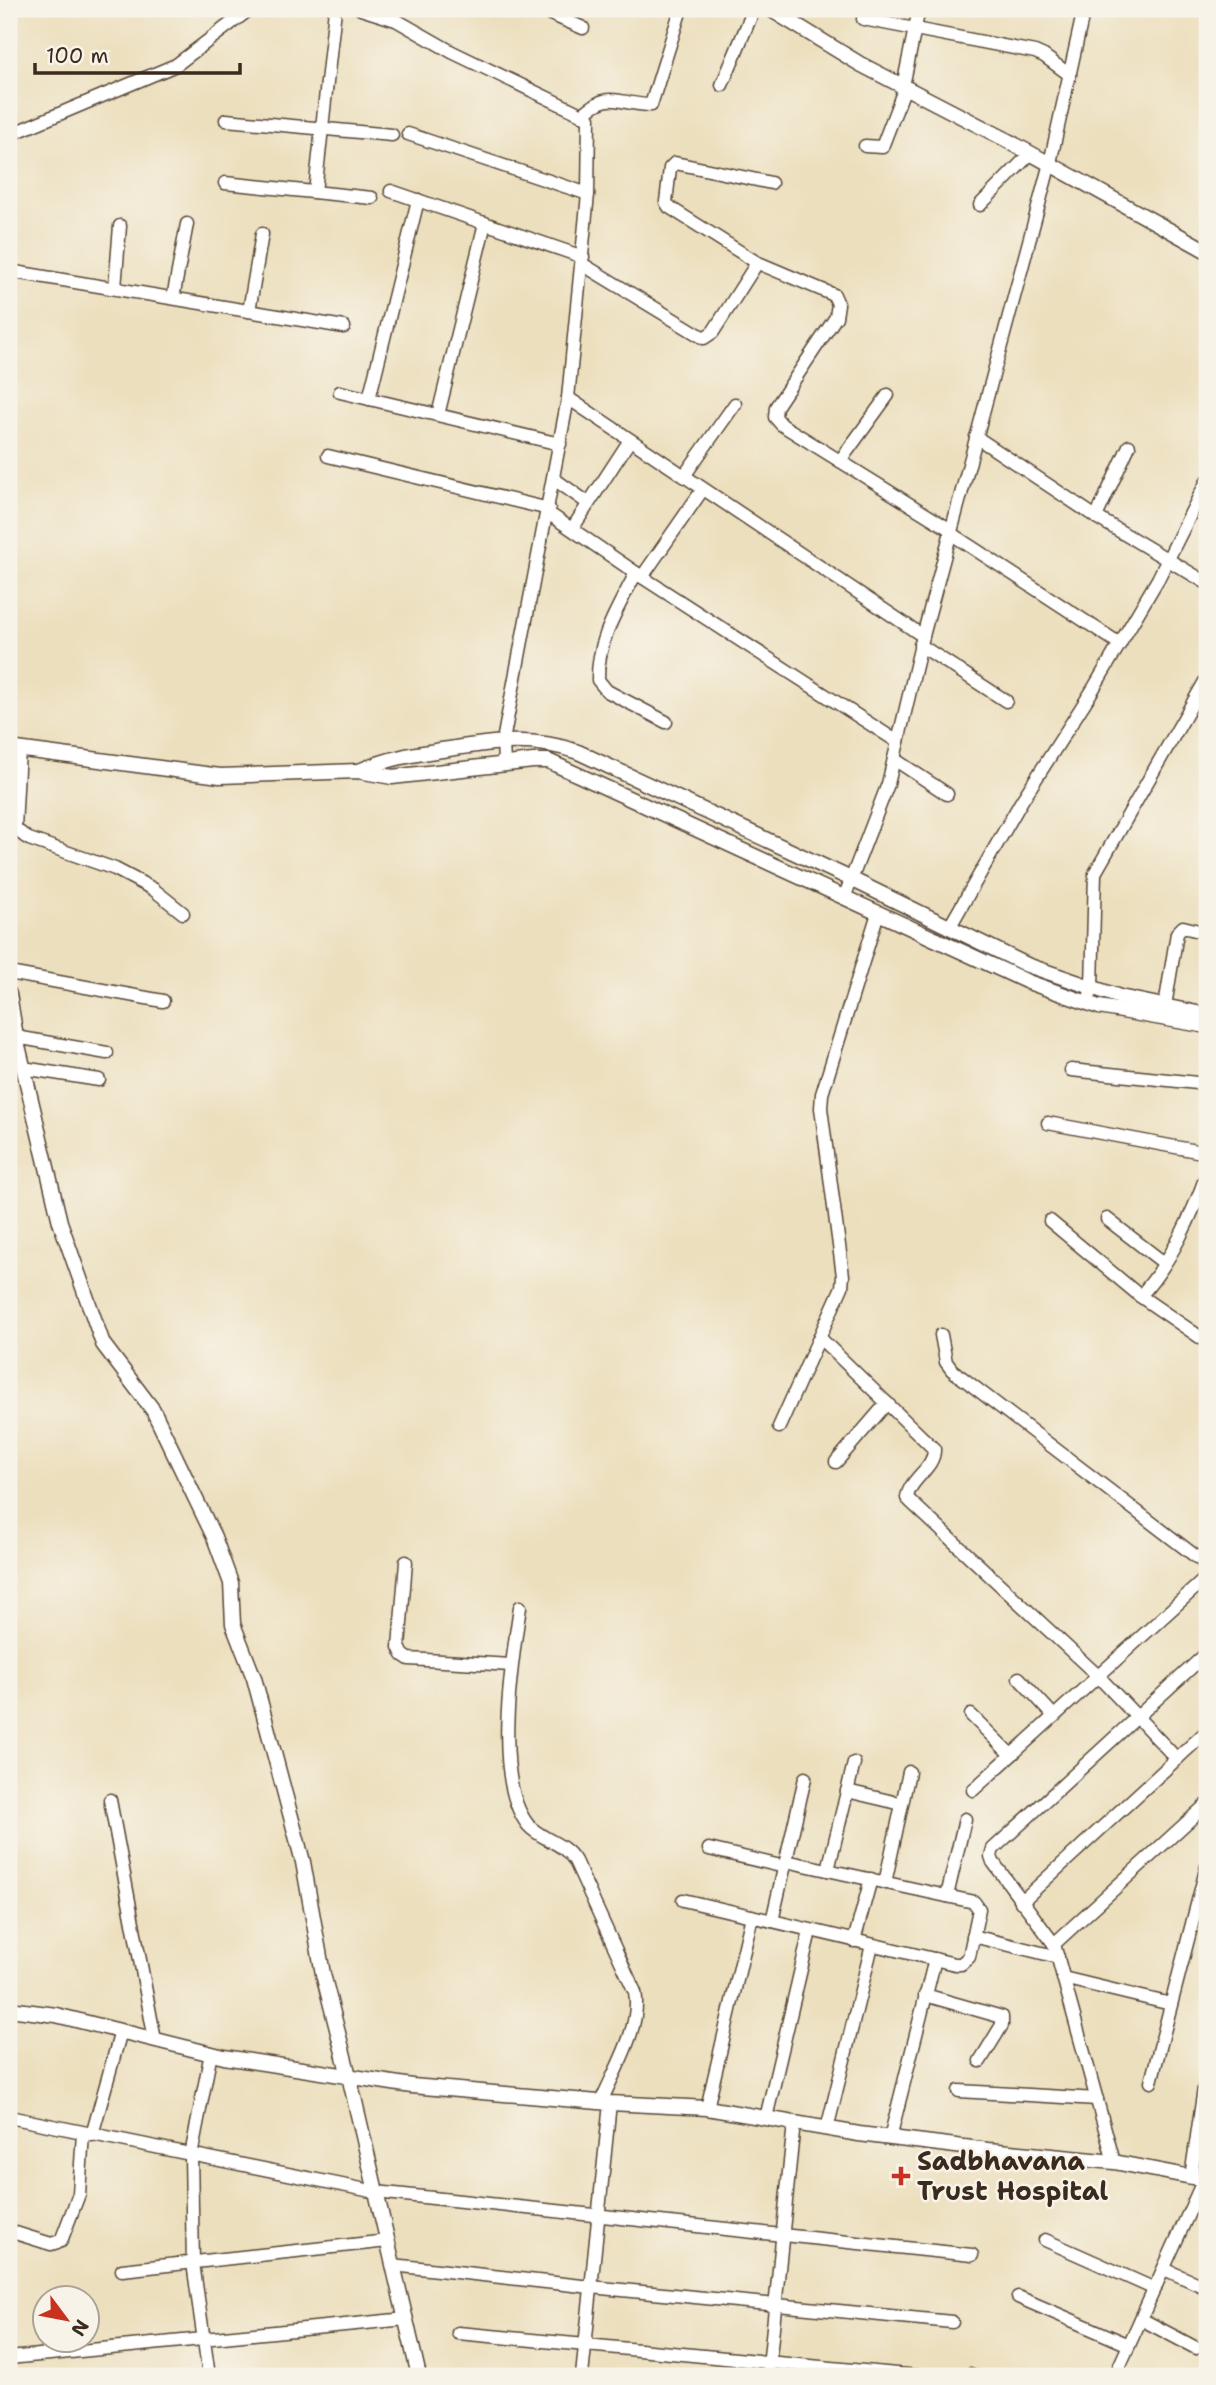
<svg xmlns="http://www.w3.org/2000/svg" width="1216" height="2385" viewBox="0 0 1216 2385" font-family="'Shantell Sans',sans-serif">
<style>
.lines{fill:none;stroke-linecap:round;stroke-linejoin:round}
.minor-casing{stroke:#564536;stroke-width:15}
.tertiary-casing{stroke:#564536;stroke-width:17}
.minor{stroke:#fff;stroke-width:12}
.tertiary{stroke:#fff;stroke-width:14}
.poi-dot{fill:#c8321e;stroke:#f7f3e8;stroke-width:2.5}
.labels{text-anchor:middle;stroke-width:5;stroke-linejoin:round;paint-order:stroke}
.poi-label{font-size:26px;font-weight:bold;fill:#3b2a1e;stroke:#f7f3e8;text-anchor:start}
</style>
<rect width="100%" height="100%" fill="#f7f3e8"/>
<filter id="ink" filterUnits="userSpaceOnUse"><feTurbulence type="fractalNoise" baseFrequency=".0143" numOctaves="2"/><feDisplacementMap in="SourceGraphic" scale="14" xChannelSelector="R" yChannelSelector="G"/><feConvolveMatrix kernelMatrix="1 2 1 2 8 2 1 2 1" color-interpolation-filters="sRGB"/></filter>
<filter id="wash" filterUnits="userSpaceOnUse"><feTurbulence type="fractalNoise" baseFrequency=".00686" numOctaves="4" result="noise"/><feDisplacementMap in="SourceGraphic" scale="28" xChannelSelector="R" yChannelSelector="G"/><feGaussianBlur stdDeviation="1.57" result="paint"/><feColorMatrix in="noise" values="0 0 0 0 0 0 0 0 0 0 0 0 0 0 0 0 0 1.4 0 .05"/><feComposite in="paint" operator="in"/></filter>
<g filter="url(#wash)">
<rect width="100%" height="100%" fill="#ecdfbd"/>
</g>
<g filter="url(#ink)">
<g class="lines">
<defs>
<g id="minor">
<path d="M 361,9 L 396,20 L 452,52 L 589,118 L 588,194 L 568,398 L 503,741 L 504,763"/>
<path d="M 539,9 L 583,28"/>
<path d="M 863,19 L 1035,52 L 1044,56 L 1070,75"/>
<path d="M 722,85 L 754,9"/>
<path d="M 903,86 L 919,9"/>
<path d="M 582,115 C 612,88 616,105 651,105 L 681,9"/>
<path d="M 226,120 L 392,135"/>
<path d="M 408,134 L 588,194"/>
<path d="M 9,135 L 176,65 L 250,9"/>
<path d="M 865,146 L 882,147 L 905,87"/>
<path d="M 225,183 L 372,198"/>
<path d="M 771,183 L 675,163 L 670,168 L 666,202 L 669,207 L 756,262 L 834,295 L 838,304 L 836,317 L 776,407 L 775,417 L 782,425 L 951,530"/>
<path d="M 391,191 L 583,257"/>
<path d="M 315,192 L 335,9"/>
<path d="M 980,205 L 1031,153"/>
<path d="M 582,264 L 704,338 L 713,332 L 757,263"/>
<path d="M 9,271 L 344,327"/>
<path d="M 115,288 L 120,226"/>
<path d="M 173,298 L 187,224"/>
<path d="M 249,311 L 262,234"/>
<path d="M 340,392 L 560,444"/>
<path d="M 568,398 L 923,636"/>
<path d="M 369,399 L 418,200"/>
<path d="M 438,415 L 485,223"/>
<path d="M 976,437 L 1096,517 L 1207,583"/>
<path d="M 328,456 L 549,509"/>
<path d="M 840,461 L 888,395"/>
<path d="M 684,476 L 735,404"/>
<path d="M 554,479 L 588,503"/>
<path d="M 548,513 L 642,577 L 898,742"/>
<path d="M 1096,517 L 1129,446"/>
<path d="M 572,529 L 630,440"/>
<path d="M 950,533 L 1120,644"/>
<path d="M 636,573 C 618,608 597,640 598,680 L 607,691 L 666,722"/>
<path d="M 642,577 L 703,489"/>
<path d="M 920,645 L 1006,701"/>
<path d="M 894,759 L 947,794"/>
<path d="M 9,826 C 17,828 21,835 29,839 L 115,869 L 153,889 L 183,913"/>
<path d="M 15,828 L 19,749"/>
<path d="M 844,898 L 888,784 L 923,636 L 1050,163 L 1084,9"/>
<path d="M 949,928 L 1021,802 L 1092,691 L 1158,579 L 1207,481"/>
<path d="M 9,973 L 163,1001"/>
<path d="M 1088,1003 L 1092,987 L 1095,873 L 1207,678"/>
<path d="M 1165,1006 L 1177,933 L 1183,927 L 1207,933"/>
<path d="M 16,1037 L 107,1053"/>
<path d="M 23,1068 L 99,1080"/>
<path d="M 1071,1070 L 1207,1084"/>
<path d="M 1048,1123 L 1207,1153"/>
<path d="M 1107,1219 L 1164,1263"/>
<path d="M 1050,1221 L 1140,1296 L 1207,1342"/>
<path d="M 1140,1296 C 1170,1264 1193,1214 1207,1173"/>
<path d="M 941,1335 L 946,1362 L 952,1370 L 1207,1565"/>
<path d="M 820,1338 L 934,1449 C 935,1468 909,1479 907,1498 L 911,1502 L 1098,1676 L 1177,1759"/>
<path d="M 779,1427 L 842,1287 L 843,1276 L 821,1108 L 822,1094 L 878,913"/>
<path d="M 836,1462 L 887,1403"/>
<path d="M 406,1562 L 399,1647 L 403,1655 L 409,1659 L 511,1665"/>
<path d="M 520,1607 C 512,1661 492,1780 528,1825 C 541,1840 564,1842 575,1861 L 635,1992 C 642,2026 614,2071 601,2102"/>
<path d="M 1019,1678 L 1054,1716"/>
<path d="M 971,1715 L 1011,1755"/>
<path d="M 973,1790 L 1207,1577"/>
<path d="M 847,1791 L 902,1804"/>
<path d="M 110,1800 L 155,2040"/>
<path d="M 709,1849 L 785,1867"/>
<path d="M 828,1870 L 854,1763"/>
<path d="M 885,1883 L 909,1772"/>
<path d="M 947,1896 L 965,1819"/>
<path d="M 683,1900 L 955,1964 L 961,1964 L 969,1957 L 979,1909 L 974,1902 L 786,1861"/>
<path d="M 1021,1902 L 1207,1731"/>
<path d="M 772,1921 L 805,1778"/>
<path d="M 973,1936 L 1058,1957"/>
<path d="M 854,1941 L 871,1879"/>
<path d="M 1054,1944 L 993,1862 L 991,1856 L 993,1849 L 1207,1653"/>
<path d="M 1063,1978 L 1171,2004"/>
<path d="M 925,1995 L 1002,2017 L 1002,2025 L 980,2061"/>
<path d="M 1151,2082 L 1207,1866"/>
<path d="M 959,2091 L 1097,2099"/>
<path d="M 707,2108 L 752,1916"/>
<path d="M 9,2117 L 376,2192 L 972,2255"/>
<path d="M 766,2118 L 810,1931"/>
<path d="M 827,2129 L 872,1945"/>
<path d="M 92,2135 L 121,2031"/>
<path d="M 890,2138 L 935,1959"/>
<path d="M 1114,2162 L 1054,1944 L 1207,1804"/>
<path d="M 1191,2177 L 1204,2088"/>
<path d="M 9,2231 L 51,2244 L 61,2241 L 79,2194 L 83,2133"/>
<path d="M 1045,2240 L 1155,2289"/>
<path d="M 393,2265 L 591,2287 L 952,2322"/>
<path d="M 1164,2269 L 1207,2288"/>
<path d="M 122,2270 L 388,2241"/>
<path d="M 1018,2297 L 1129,2345"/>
<path d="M 1141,2319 L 1196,2348"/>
<path d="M 458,2333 L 918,2376"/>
<path d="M 9,2358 L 406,2319"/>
<path d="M 970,2374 L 974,2376"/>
<path d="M 209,2376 L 193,2263 L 191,2155 L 211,2053"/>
<path d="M 582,2376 L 610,2103"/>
<path d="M 768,2376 L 794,2123"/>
<path d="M 1115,2376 L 1204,2179"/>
</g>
<g id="tertiary">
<path d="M 770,9 L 860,64 L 1001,137 L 1207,251"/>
<path d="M 9,310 L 9,324"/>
<path d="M 9,748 L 220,776 L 358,771 L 392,777 L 533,761 L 548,761 L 1028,982 L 1099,1007 L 1207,1026"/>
<path d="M 359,771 C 392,757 414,754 449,749 C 495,742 532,736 578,752 L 851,879 L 1027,965 L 1120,997 L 1207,1015"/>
<path d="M 9,994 L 16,1037 L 60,1222 L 103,1344 L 153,1410 L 214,1537 L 231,1583 L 233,1624 L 254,1678 L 303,1862 L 323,1974 L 349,2076 L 419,2376"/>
<path d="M 9,2009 L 56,2015 L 224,2057 L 412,2086 L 610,2103 L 707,2108 L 859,2134 L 988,2150 L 1114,2162 L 1207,2180"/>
</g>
</defs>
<use href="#minor" class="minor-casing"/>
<use href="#tertiary" class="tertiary-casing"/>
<use href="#minor" class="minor"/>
<use href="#tertiary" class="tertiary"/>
</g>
</g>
<path class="poi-dot" d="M897.5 2165.5h7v7h7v7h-7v7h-7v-7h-7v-7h7z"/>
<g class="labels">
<g class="poi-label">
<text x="917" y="2170">Sadbhavana<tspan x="917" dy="30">Trust Hospital</tspan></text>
</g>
</g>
<rect width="1216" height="2385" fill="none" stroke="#f7f3e8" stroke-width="35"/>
<g transform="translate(66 2319) rotate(122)"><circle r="33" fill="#f7f3e8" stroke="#aca397" stroke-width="2"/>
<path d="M0-5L12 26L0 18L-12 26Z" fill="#c8321e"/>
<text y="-10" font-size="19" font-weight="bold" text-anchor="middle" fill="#3b2a1e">N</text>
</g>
<path d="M35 63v10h205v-10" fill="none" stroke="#3b2a1e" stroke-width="3.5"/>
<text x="46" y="63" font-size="21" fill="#3b2a1e" stroke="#f7f3e8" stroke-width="5" paint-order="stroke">100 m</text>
</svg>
